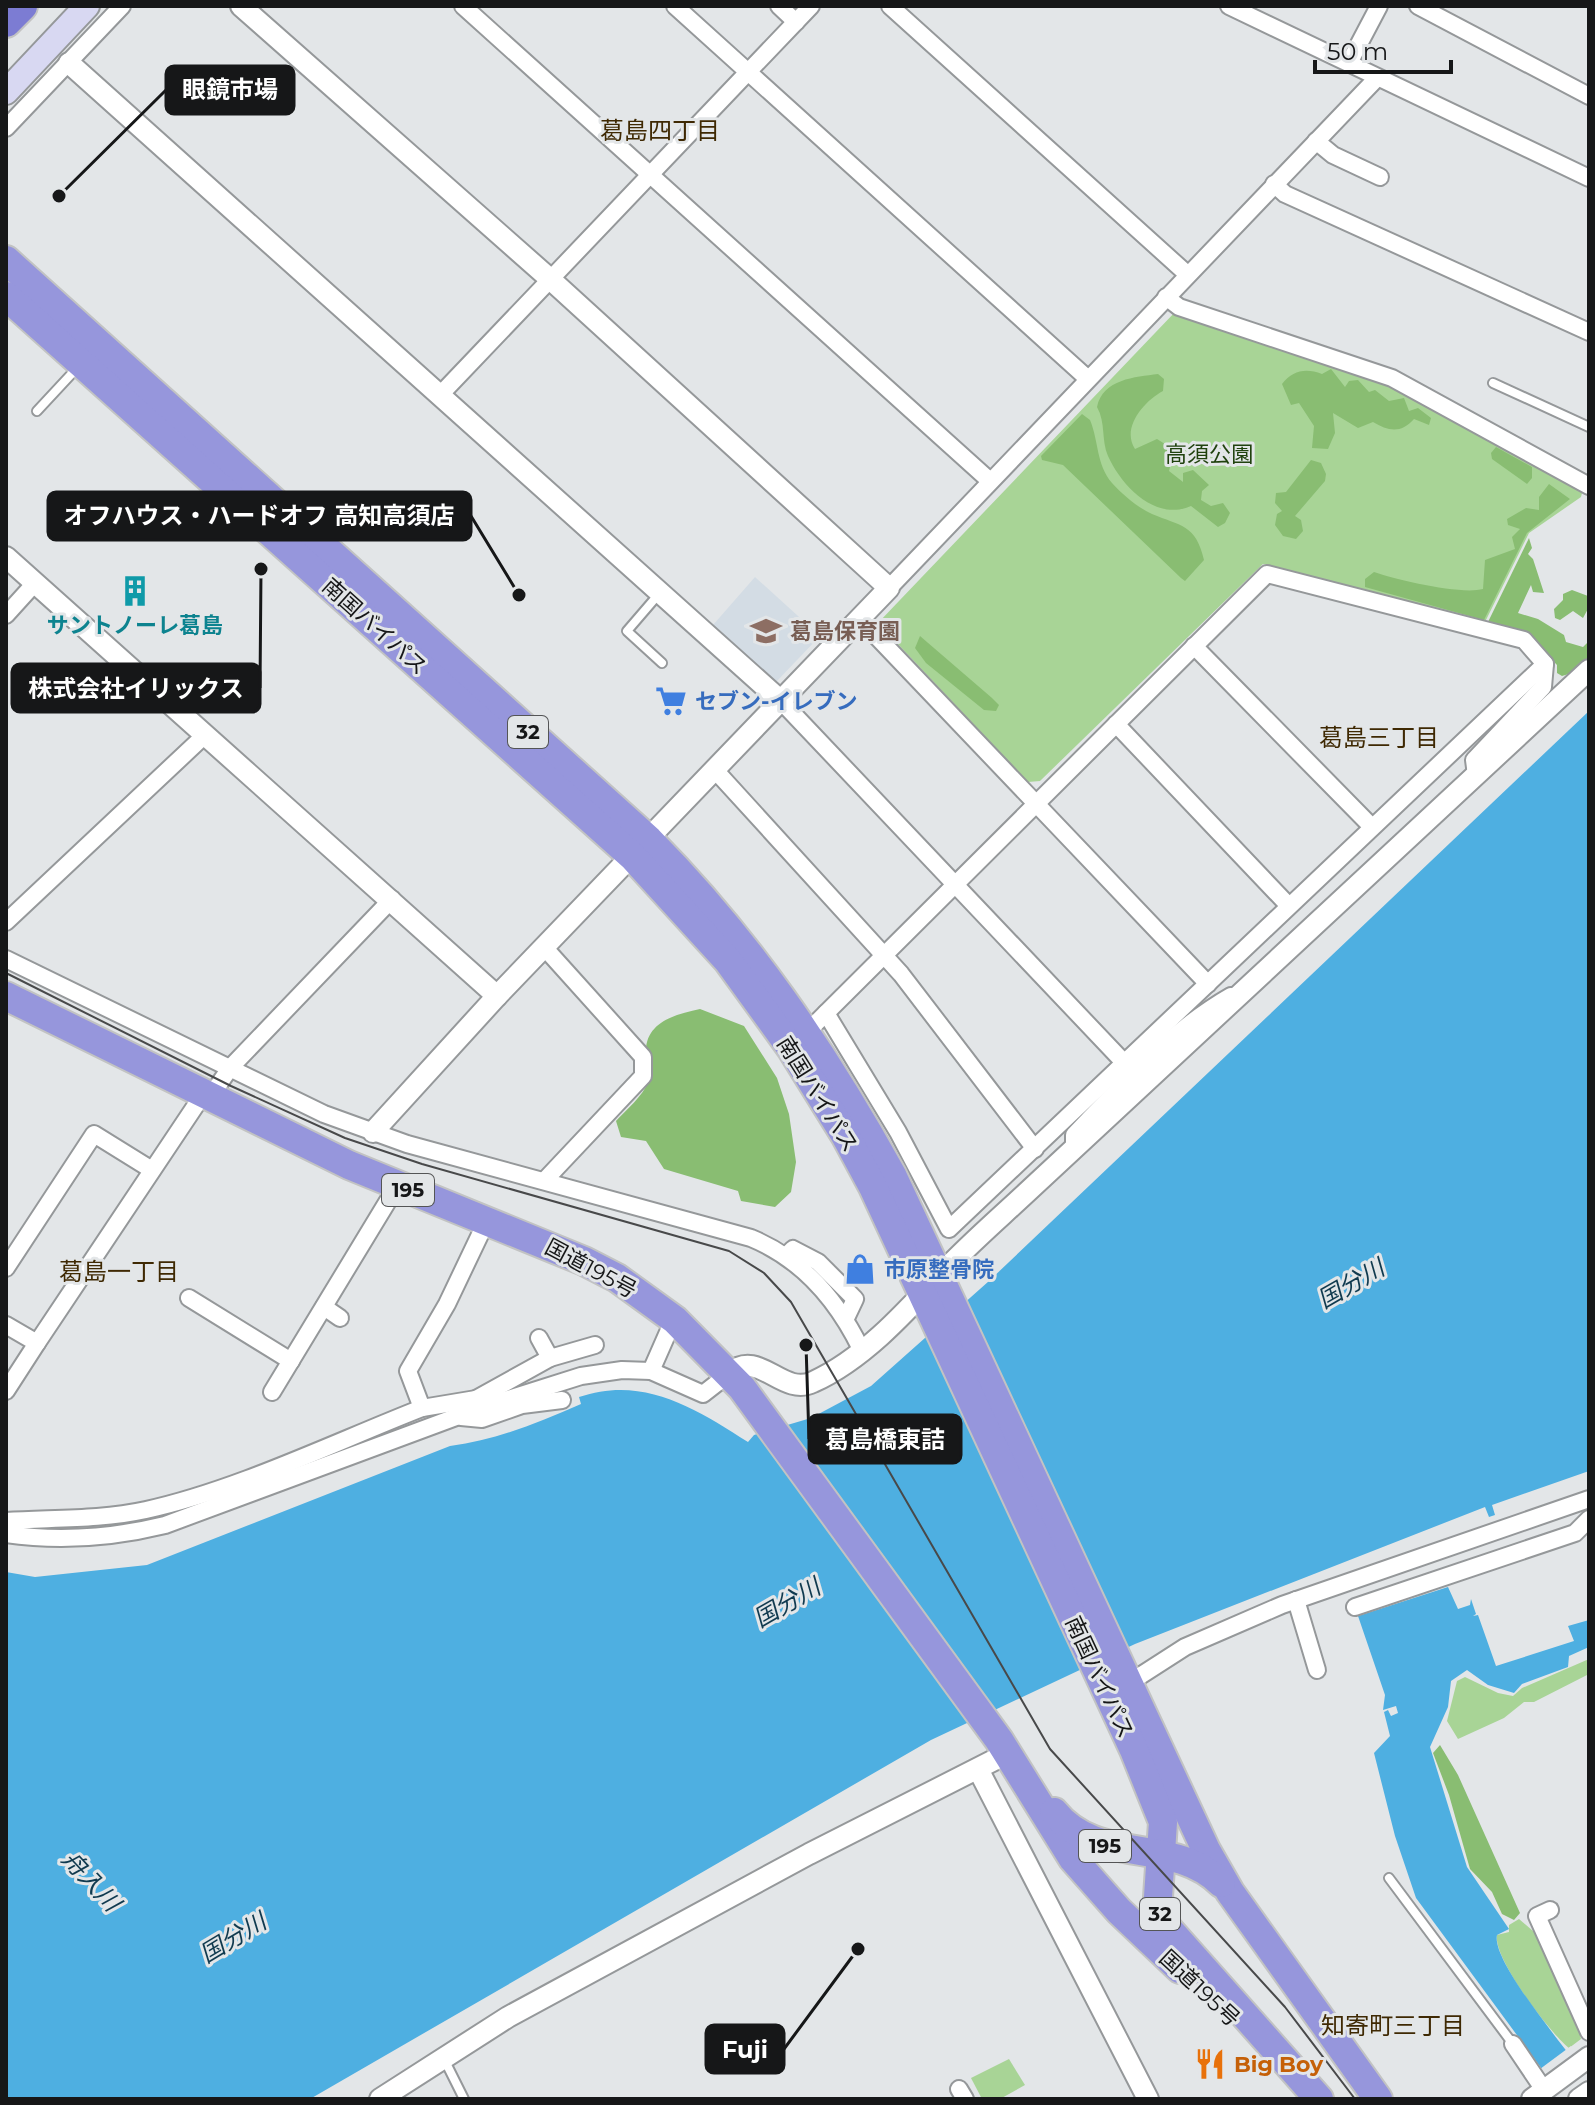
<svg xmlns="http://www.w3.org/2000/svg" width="1595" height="2105" viewBox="0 0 1595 2105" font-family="Montserrat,'Noto Sans JP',sans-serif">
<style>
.built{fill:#d3dce4}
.green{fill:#a8d496}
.forest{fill:#89bd72}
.water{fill:#4eafe1}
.pier{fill:#e3e6e8}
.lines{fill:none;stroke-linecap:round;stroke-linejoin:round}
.service-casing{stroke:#95989a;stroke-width:12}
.minor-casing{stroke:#95989a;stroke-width:20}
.tertiary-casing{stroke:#95989a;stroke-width:24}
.secondary-casing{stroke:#95989a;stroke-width:28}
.trunk-casing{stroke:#c2c3c3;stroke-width:32}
.motorway-casing{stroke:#c2c3c3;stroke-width:34}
.service{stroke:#fff;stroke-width:8}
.minor{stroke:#fff;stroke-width:16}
.tertiary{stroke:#fff;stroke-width:20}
.secondary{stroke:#d8d8f2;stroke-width:24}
.trunk{stroke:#9696dc;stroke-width:28}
.motorway{stroke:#7c7cd3;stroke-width:30}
.tram{stroke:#48494a;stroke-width:2}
.labels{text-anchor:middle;stroke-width:6;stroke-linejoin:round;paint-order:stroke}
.shield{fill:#e3e6e8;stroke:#545556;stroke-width:2}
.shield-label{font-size:20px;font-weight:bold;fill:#161718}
.park-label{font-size:22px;fill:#20420e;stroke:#e3e6e8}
.culture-label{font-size:22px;font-weight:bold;fill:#0d838f;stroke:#e3e6e8}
.street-label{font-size:22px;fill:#161718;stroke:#e3e6e8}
.education-label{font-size:22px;font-weight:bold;fill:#785e54;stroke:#e3e6e8;text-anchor:start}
.shop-label{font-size:22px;font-weight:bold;fill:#366cbe;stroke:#e3e6e8;text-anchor:start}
.food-label{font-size:22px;font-weight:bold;fill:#c56008;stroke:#e3e6e8;text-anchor:start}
.neighbourhood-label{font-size:24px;fill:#3f2903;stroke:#e3e6e8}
.water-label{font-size:24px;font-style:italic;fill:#103a4f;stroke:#e3e6e8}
.leader{fill:none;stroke:#161718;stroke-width:3}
.callout-dot{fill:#161718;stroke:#e3e6e8;stroke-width:3}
.callout{fill:#161718;stroke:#161718;stroke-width:3}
.callout-label{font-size:24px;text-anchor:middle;font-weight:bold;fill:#fff}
</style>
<rect width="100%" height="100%" fill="#e3e6e8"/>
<path class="built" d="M 755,577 L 820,636 L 776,682 L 713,625 Z"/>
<g class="green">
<path d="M 1176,311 L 1393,385 L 1583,489 L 1581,497 L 1529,533 L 1485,622 L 1263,564 L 1040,781 L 1028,782 L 878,623 Z"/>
<path d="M 1589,1659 L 1589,1674 L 1534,1702 L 1524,1702 L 1504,1718 L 1458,1739 L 1447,1721 L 1457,1681 L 1465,1677 L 1498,1693 L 1513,1696 L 1522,1688 Z"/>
<path d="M 1519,1919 L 1540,1937 L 1579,2030 L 1581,2039 L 1569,2048 C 1550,2033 1493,1959 1497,1935 L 1509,1932 L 1509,1925 Z"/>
<path d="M 1009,2059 L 1025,2085 L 1000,2099 L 982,2099 L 971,2078 Z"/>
</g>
<g class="forest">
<path d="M 1331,369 L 1345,387 L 1349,381 L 1358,380 L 1369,392 L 1375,390 L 1389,401 L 1404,398 L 1409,411 L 1418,408 L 1431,418 L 1429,425 L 1414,419 C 1401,434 1388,431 1373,422 L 1358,428 L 1333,413 L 1335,433 L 1328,449 L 1312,448 L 1314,426 L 1299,403 L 1291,405 L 1282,384 C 1293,370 1306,368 1322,374 Z"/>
<path d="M 1158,374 L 1164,379 L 1163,391 C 1144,401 1121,428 1135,449 L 1157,439 L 1168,446 L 1172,459 L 1169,471 L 1183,482 L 1183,473 L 1193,470 L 1209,485 L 1202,491 L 1201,500 L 1211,506 L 1223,503 L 1230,513 L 1225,523 L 1218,527 L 1191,506 C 1155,522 1121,485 1108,456 C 1101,440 1106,423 1097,407 C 1103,379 1135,377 1158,374 Z"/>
<path d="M 1082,414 L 1090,420 C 1099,442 1096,464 1112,483 C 1123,495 1137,507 1152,514 C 1180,526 1196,524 1204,560 L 1185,581 L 1181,578 L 1063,465 L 1042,460 L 1041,456 Z"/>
<path d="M 1496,447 L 1532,467 L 1532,478 L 1527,484 L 1492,459 L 1491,453 Z"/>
<path d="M 1311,460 L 1321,463 L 1326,474 L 1325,481 L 1295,516 L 1301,520 L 1303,531 L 1296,539 L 1283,536 L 1275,525 L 1277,514 L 1282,511 L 1275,503 L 1276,493 L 1286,492 Z"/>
<path d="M 1549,484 L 1570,499 L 1527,533 L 1484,620 L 1365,587 L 1365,579 L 1374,572 C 1397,580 1461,595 1483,589 L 1485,560 L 1515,549 L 1512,537 L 1520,529 L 1508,525 L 1507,519 L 1526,508 L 1539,510 L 1539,497 Z"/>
<path d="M 1529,538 L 1532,548 L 1528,554 L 1533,559 L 1544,593 L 1533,592 L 1531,585 L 1518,613 L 1538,619 L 1564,635 L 1566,642 L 1583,647 L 1589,641 L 1589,657 L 1572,673 L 1562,676 L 1557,673 L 1557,665 L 1525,632 L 1488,622 Z"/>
<path d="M 1572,590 L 1588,596 L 1589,607 L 1583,618 L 1573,611 L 1560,620 L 1555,618 L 1554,609 L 1563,600 L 1563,594 Z"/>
<path d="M 920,636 L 992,698 L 999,705 L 996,711 L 984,710 L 926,663 L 915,648 Z"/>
<path d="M 700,1009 L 744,1026 L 777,1078 L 789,1114 L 796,1162 L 791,1192 L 775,1207 L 741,1201 L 738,1191 L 664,1169 L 646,1141 L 621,1137 L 616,1121 C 626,1110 643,1096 648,1082 C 652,1071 646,1062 646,1051 C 646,1022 676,1014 700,1009 Z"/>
<path d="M 1440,1745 L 1458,1775 L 1520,1913 L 1514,1920 L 1502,1914 L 1492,1892 L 1470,1869 L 1449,1795 L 1433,1753 Z"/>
</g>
<g class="water">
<path d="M 1589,711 L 1589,1471 L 1492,1505 L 1495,1515 L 1489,1517 L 1485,1507 L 1135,1644 L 931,1740 L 310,2099 L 6,2099 L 6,1572 L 35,1577 L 147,1565 L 450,1446 C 497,1440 537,1423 581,1404 L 579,1397 C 643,1375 695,1408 748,1442 L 754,1435 L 811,1418 L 871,1386 L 989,1281 Z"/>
<path d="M 1448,1587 L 1458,1609 L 1470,1605 L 1471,1599 L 1476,1614 L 1473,1616 L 1478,1615 L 1496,1666 L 1574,1641 L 1568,1626 L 1589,1620 L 1589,1647 L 1569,1656 L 1568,1667 L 1522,1684 L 1514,1693 L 1488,1685 L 1467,1670 L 1451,1681 L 1448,1707 L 1430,1747 L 1467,1867 L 1509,1929 L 1497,1935 C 1491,1962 1571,2054 1589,2081 L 1564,2099 L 1416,1898 L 1395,1836 L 1374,1753 L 1390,1736 L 1384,1712 L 1388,1710 L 1391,1716 L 1398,1713 L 1396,1706 L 1383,1710 L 1385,1695 L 1358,1616 Z"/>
</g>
<path class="pier" d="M 1571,2046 L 1589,2074 L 1589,2099 L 1559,2099 L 1540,2069 Z"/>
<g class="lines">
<defs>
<g id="service">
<path d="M 1493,383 L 1589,427"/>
<path d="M 37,411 L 77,368"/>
<path d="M 658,595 L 627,631 L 662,663"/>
<path d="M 1389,1878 L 1513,2044"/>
<path d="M 445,2061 L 464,2099"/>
</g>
<g id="minor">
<path d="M 463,6 L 990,481"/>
<path d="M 675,6 L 1088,379"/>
<path d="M 779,6 L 796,22"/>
<path d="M 890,6 L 1187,274"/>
<path d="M 1229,6 L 1589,178"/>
<path d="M 1418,6 L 1589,96"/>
<path d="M 1349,63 L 1379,6"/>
<path d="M 6,128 L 122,6"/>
<path d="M 1316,141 L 1333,155 L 1380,177"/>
<path d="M 1274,184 L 1285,194 L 1589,332"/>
<path d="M 1166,297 L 1179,307 L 1392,378 L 1589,486"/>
<path d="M 440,395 L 811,6"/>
<path d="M 889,588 L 1377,78"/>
<path d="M 6,615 L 35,583"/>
<path d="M 860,619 L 1208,984"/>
<path d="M 1194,646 L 1372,827"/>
<path d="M 781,701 L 1134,1073"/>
<path d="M 1116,724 L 1289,906"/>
<path d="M 715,770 L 901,974 L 1035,1149"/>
<path d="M 6,922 L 205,735"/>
<path d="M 6,959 L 324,1114 L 407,1144 L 751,1238 C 802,1259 837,1300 861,1349"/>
<path d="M 826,1013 L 898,1132 L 949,1229 L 1545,664"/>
<path d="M 808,1031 L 1267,574 L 1524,640 L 1545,664 L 1543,687 L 1474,760 L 1476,775"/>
<path d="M 1074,1149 L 1074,1135 C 1122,1085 1170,1031 1231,996"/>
<path d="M 544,1181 L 643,1076 L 643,1057 L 544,947"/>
<path d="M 786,1256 L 793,1249 L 818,1262 L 855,1299 L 846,1318"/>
<path d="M 6,1268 L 94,1134 L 152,1170"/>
<path d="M 189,1298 L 291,1361"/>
<path d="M 324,1307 L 340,1318"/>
<path d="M 6,1325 L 37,1343 L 198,1102 L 217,1087 L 230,1068 L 392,899"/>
<path d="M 550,1358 L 595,1345"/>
<path d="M 651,1371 L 669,1330"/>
<path d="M 6,1391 L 37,1343"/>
<path d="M 272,1392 L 397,1186"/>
<path d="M 476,1399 L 550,1358 L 539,1338"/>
<path d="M 479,1408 L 476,1399 L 422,1408 L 408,1371 L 447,1304 L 487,1220"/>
<path d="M 461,1417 L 482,1419 L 522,1405 L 562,1400"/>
<path d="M 6,1521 C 53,1518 100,1520 146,1510 C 237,1490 335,1442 422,1408"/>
<path d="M 6,1534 C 61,1542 112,1538 165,1525 L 483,1407 L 581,1376 L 622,1370 L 651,1371 L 703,1394 L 730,1373"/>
<path d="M 1296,1600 L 1317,1670"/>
<path d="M 1355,1607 L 1575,1533 L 1589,1519"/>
<path d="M 1129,1683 L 1185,1647 L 1282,1605 L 1589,1499"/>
<path d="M 1550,1910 L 1537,1916 L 1589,2032"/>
<path d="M 1513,2044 L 1544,2090"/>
<path d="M 959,2089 L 965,2099"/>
</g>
<g id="tertiary">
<path d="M 241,6 L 550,279 L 889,588 L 497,996 L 373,1132"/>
<path d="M 69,63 L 781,701"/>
<path d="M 6,557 L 497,996"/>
<path d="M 730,1373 C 759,1348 782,1397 813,1382 C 862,1360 904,1314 940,1275 C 966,1247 996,1221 1024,1195 L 1589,670"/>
<path d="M 978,1769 L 1148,2099"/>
<path d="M 380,2099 L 508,2017 L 809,1854 L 1008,1753"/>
<path d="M 1532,2099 L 1589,2057"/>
<path d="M 1579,2099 L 1589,2092"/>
</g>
<path id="secondary" d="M 6,92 L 87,6"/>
<g id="trunk">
<path d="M 6,260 L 649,840 C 748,940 824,1052 892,1175 L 1206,1850 L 1230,1892 L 1378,2099"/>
<path d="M 6,296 L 633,857 L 728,961 L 791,1048 L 845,1135 L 873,1187 L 1134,1750 L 1163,1822 L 1158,1897 L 1164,1924 L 1319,2099"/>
<path d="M 6,996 L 349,1165 L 584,1261 L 617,1278 L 675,1320 L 742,1388 L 999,1740 L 1073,1859 L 1119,1911 L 1180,1969"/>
<path d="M 1054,1812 C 1097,1866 1173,1836 1221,1883"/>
</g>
<path id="motorway" d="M 6,22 L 22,6"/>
</defs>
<use href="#service" class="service-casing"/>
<use href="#minor" class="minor-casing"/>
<use href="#tertiary" class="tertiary-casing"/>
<use href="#secondary" class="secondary-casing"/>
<use href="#trunk" class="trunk-casing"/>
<use href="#motorway" class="motorway-casing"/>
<use href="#service" class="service"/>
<use href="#minor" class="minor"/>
<use href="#tertiary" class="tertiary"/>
<use href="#secondary" class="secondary"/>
<use href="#trunk" class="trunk"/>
<use href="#motorway" class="motorway"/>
<path class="tram" d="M 6,973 L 231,1086 L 345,1138 L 422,1164 L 729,1251 L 764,1273 L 791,1302 L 1050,1749 L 1285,2007 L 1355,2099"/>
</g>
<defs>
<symbol id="building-bare" viewBox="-9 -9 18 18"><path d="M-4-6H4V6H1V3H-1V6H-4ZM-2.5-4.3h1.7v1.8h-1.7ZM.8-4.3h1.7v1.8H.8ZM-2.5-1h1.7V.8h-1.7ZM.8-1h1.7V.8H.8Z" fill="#0f9aa8" stroke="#e3e6e8" stroke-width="2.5" paint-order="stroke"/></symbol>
<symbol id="school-bare" viewBox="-9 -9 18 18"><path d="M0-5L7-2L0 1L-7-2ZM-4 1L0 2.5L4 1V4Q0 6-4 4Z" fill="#8d6e63" stroke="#e3e6e8" stroke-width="2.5" paint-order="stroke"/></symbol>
<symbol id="supermarket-bare" viewBox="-9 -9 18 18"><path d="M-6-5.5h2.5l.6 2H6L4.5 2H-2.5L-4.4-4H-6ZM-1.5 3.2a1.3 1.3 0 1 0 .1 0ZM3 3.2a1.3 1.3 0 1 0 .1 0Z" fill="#3f7fe0" stroke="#e3e6e8" stroke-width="2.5" paint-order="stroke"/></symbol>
<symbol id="shop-bare" viewBox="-9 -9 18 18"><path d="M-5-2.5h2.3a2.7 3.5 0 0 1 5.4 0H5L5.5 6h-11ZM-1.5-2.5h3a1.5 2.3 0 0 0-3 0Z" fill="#3f7fe0" stroke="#e3e6e8" stroke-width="2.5" paint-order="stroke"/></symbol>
<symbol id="restaurant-bare" viewBox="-9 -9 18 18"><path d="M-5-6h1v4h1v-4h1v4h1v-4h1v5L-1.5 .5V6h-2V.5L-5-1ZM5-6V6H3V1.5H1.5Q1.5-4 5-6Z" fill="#e8710a" stroke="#e3e6e8" stroke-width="2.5" paint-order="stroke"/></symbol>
</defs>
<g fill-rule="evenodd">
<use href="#building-bare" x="113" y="569" width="44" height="44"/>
<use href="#school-bare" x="744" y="609" width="44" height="44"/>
<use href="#supermarket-bare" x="649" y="679" width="44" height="44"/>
<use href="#shop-bare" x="838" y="1247" width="44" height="44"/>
<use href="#restaurant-bare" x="1188" y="2042" width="44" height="44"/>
</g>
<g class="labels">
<g class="shield">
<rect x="508" y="716" width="40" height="32" rx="6"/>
<rect x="382" y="1174" width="52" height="32" rx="6"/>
<rect x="1079" y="1830" width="52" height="32" rx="6"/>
<rect x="1140" y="1898" width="40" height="32" rx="6"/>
</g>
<g class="shield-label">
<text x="528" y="739">32</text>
<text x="408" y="1197">195</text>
<text x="1105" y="1853">195</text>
<text x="1160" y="1921">32</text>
</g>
<g class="park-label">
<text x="1209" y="462">高須公園</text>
</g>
<g class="culture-label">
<text x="135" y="633">サントノーレ葛島</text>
</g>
<g class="street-label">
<text transform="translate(375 626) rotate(42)" y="8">南国バイパス</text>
<text transform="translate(818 1094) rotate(58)" y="8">南国バイパス</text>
<text transform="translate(591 1268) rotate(28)" y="8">国道195号</text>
<text transform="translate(1100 1677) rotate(65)" y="8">南国バイパス</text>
<text transform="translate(1200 1988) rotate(43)" y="8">国道195号</text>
</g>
<g class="education-label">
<text x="790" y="639">葛島保育園</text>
</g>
<g class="shop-label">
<text x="695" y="709">セブン-イレブン</text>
<text x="884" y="1277">市原整骨院</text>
</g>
<g class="food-label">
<text x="1234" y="2072">Big Boy</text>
</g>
<g class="neighbourhood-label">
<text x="660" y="139">葛島四丁目</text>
<text x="1379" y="746">葛島三丁目</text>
<text x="119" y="1280">葛島一丁目</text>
<text x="1393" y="2034">知寄町三丁目</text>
</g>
<g class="water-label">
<text transform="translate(1351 1284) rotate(-30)" y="8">国分川</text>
<text transform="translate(787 1603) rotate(-30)" y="8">国分川</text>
<text transform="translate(91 1881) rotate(47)" y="8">舟入川</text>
<text transform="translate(233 1938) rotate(-31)" y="8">国分川</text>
</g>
</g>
<path class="leader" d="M59 196L166 90M519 595L471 516M261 569L260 688M806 1345L809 1439M858 1949L784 2049"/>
<g class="callout-dot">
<circle cx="59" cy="196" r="8"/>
<circle cx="519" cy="595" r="8"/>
<circle cx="261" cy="569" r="8"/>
<circle cx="806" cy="1345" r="8"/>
<circle cx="858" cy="1949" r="8"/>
</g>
<g class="callout">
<rect x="166" y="66" width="128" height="48" rx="8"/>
<rect x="48" y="492" width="423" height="48" rx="8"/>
<rect x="12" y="664" width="248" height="48" rx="8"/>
<rect x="809" y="1415" width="152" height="48" rx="8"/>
<rect x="706" y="2025" width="78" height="48" rx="8"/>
</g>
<g class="callout-label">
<text x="230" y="98">眼鏡市場</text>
<text x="259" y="524">オフハウス・ハードオフ 高知高須店</text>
<text x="136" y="697">株式会社イリックス</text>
<text x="885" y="1448">葛島橋東詰</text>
<text x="745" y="2058">Fuji</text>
</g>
<rect width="1595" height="2105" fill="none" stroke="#161718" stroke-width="16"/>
<path d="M1315 60v12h136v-12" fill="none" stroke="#161718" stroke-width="4"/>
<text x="1327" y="60" font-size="24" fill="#161718" stroke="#e3e6e8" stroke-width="6" paint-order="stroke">50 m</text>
</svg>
